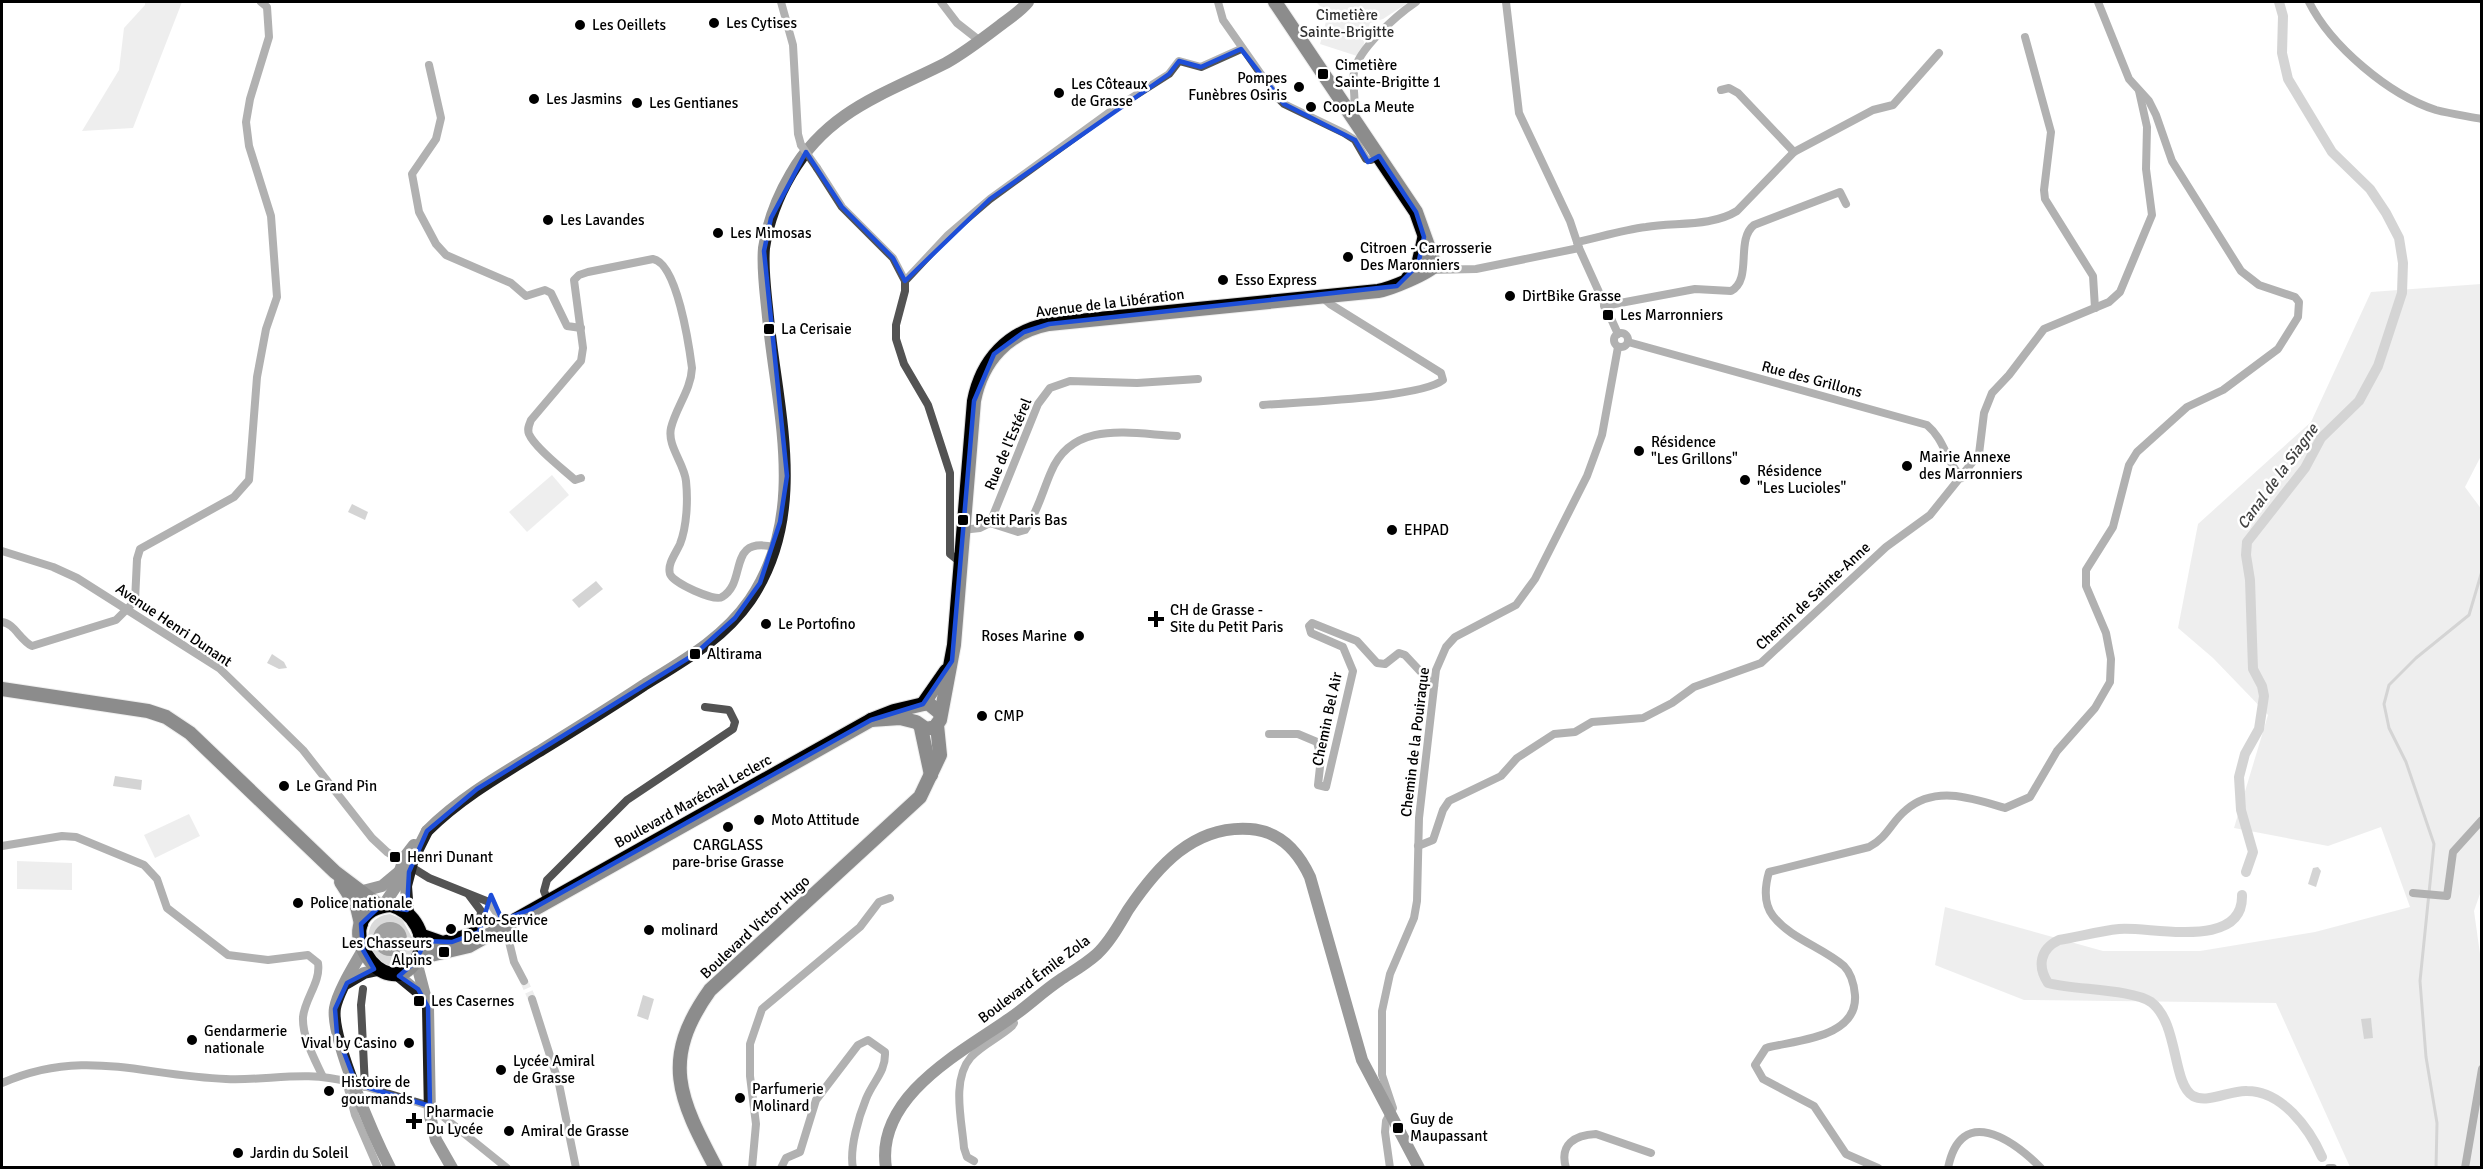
<svg xmlns="http://www.w3.org/2000/svg" width="2483" height="1169" viewBox="0 0 2483 1169" font-family="Signika,sans-serif">
<style>
.green{fill:#dadada}
.water{fill:#a1a1a1}
.lines{fill:none;stroke-linecap:round;stroke-linejoin:round}
.stream{stroke:#a1a1a1;stroke-width:3}
.canal{stroke:#a1a1a1;stroke-width:10}
.street-tunnel{stroke:#d9d9d9;stroke-width:8;stroke-dasharray:8 4;stroke-linecap:butt}
.primary-casing{stroke:#dbdbdb;stroke-width:16}
.street{stroke:#535353;stroke-width:8}
.secondary{stroke:#202020;stroke-width:12}
.primary{stroke:#000;stroke-width:14}
.street-bridge{stroke:#535353;stroke-width:8}
.secondary-bridge{stroke:#202020;stroke-width:12}
.marked{fill:none;stroke:#1d4ed8;stroke-width:4.5;stroke-linejoin:round}
.poi-dot{fill:#000;stroke:#fff;stroke-width:2}
.labels{text-anchor:middle;stroke-width:5;stroke-linejoin:round;paint-order:stroke}
.park-label{font-size:15px;fill:#313131;stroke:#fff}
.poi-label{font-size:15px;fill:#000;stroke:#fff;text-anchor:start}
.street-label{font-size:15px;fill:#000;stroke:#fff}
.water-label{font-size:16px;font-style:italic;fill:#424242;stroke:#fff}
</style>
<rect width="100%" height="100%" fill="#fff"/>
<g class="green">
<path d="M 145,2 L 182,2 L 133,128 L 82,131 L 119,70 L 124,28 L 145,5 Z"/>
<path d="M 1316,2 L 1409,2 L 1383,19 L 1370,23 L 1360,57 L 1320,44 L 1328,14 Z"/>
<path d="M 2481,284 L 2481,456 L 2465,487 L 2482,510 L 2482,888 L 2474,911 L 2482,968 L 2481,1167 L 2350,1167 L 2276,1003 L 2024,1000 L 1935,965 L 1945,907 L 2103,951 L 2200,951 L 2315,932 L 2410,907 L 2381,827 L 2328,846 L 2234,828 L 2268,715 L 2213,658 L 2178,628 L 2198,524 L 2311,422 L 2371,292 Z"/>
<path d="M 552,475 L 569,495 L 527,532 L 509,512 Z"/>
<path d="M 189,814 L 200,836 L 155,858 L 144,835 Z"/>
<path d="M 17,861 L 72,863 L 72,890 L 17,889 Z"/>
<path d="M 390,914 L 402,919 L 414,941 L 412,955 L 398,966 C 380,967 373,956 368,940 C 368,925 374,916 390,914 Z"/>
</g>
<g class="water">
<path d="M 352,504 L 368,512 L 365,520 L 348,512 Z"/>
<path d="M 596,581 L 603,589 L 579,608 L 572,600 Z"/>
<path d="M 272,654 L 284,662 L 287,668 L 279,669 L 267,663 Z"/>
<path d="M 115,776 L 142,780 L 141,790 L 113,786 Z"/>
<path d="M 2318,867 L 2321,871 L 2316,887 L 2308,884 L 2313,868 Z"/>
<circle cx="390" cy="939" r="17"/>
<path d="M 643,995 L 654,999 L 648,1020 L 637,1016 Z"/>
<path d="M 2371,1018 L 2373,1038 L 2364,1039 L 2361,1019 Z"/>
</g>
<g class="lines">
<path class="stream" d="M 2436,1168 L 2437,1123 L 2426,1057 L 2420,981 L 2434,844 L 2406,762 L 2389,728 L 2384,704 L 2389,685 L 2416,658 L 2469,615 L 2482,571"/>
<g class="canal">
<path d="M 2246,872 L 2253,852 L 2241,810 L 2239,777 L 2245,754 L 2259,729 L 2264,696 L 2262,686 L 2253,669 L 2250,580 L 2246,555 L 2247,542 L 2305,468 L 2321,438 L 2359,401 L 2378,366 L 2402,293 L 2403,263 L 2399,238 L 2386,213 L 2370,189 L 2332,152 L 2288,79 L 2282,53 L 2283,16 L 2279,2"/>
<path d="M 2242,895 C 2244,951 2151,926 2119,929 C 2099,931 2078,937 2059,940 C 2040,949 2037,966 2048,983 C 2074,990 2132,989 2151,1002 C 2179,1023 2172,1084 2193,1096 C 2208,1104 2230,1090 2247,1091 C 2282,1091 2309,1128 2322,1157"/>
</g>
<path class="street-tunnel" d="M 524,981 L 532,999"/>
<defs>
<g id="primary">
<path d="M 1408,278 L 1418,265 L 1424,239"/>
<path d="M 2,689 L 148,711 L 166,717 L 190,733 L 335,872 L 380,906"/>
<path d="M 923,704 L 946,671"/>
<path d="M 871,720 L 900,718 L 916,722 L 926,729 L 935,727 L 940,720 L 954,645 L 974,401 C 982,360 1008,332 1049,324 L 1378,291 C 1390,289 1429,273 1435,265 L 1416,212 L 1275,2"/>
<path d="M 921,728 L 931,775"/>
<path d="M 341,882 L 357,907 L 361,924"/>
<path d="M 391,905 C 413,911 430,938 417,959 C 386,1012 320,911 391,905 Z"/>
<path d="M 420,935 L 443,943 L 474,934"/>
<path d="M 418,958 L 469,946 L 871,720 L 894,711 L 928,703 L 939,712"/>
<path d="M 716,1168 C 679,1098 660,1060 710,990 L 920,797 L 940,755 L 937,725"/>
</g>
</defs>
<use href="#primary" class="primary-casing"/>
<g class="street">
<path d="M 781,2 L 793,45 L 798,134 L 801,145"/>
<path d="M 941,2 L 957,23 L 980,41"/>
<path d="M 1218,2 L 1223,20 L 1277,97 L 1284,104 L 1344,133 L 1355,140 L 1366,159 L 1371,160 L 1379,156"/>
<path d="M 1506,2 L 1519,113 L 1570,221 L 1579,248 L 1618,334"/>
<path d="M 2309,2 C 2331,46 2389,95 2436,110 C 2451,114 2467,116 2482,119"/>
<path d="M 2025,37 L 2051,132 L 2044,190 L 2045,199 L 2093,276 L 2095,308"/>
<path d="M 429,65 L 441,118 L 436,139 L 412,174 L 419,212 L 436,244 L 446,255 L 511,283 L 526,296 L 545,290 L 551,293 L 567,326 L 581,328"/>
<path d="M 1721,90 L 1729,88 L 1738,93 L 1794,152"/>
<path d="M 1352,115 L 1354,110 C 1356,98 1352,84 1354,72 C 1358,49 1397,15 1416,2"/>
<path d="M 817,168 L 842,207 L 893,258 L 905,281"/>
<path d="M 1577,242 C 1600,237 1623,230 1646,227 C 1675,222 1711,227 1737,211 L 1794,152 L 1873,110 L 1893,105 L 1939,53"/>
<path d="M 1431,270 L 1476,269 L 1579,248"/>
<path d="M 1604,306 L 1695,289 L 1731,291 C 1753,279 1735,240 1754,225 L 1840,192 L 1846,204"/>
<circle cx="1621" cy="340" r="7"/>
<path d="M 1628,342 L 1927,425 C 1945,440 1946,462 1962,478"/>
<path d="M 1263,405 C 1298,402 1421,398 1443,380 L 1441,373 L 1330,304 L 1322,297"/>
<path d="M 581,478 L 575,480 C 563,469 535,448 529,434 C 527,429 529,425 531,420 L 581,361 L 583,348 L 574,280 L 579,275 L 588,272 L 653,259 C 677,263 689,345 692,368 C 691,390 676,407 671,428 C 667,446 684,463 686,481 C 688,500 687,526 680,544 C 676,553 667,564 670,574 C 673,583 715,602 722,597 C 748,582 726,536 774,547"/>
<path d="M 990,523 L 1018,532 L 1025,530 C 1037,514 1043,490 1051,472 C 1073,419 1131,434 1177,436"/>
<path d="M 962,530 L 980,528 L 990,523 L 1038,404 L 1050,388 L 1070,381 L 1137,383 L 1198,379"/>
<path d="M 2,551 L 53,567 L 77,578 L 219,668 L 303,750 L 372,838 L 387,852 L 429,878 L 489,902 L 505,925 L 514,962 L 524,981"/>
<path d="M 960,562 L 950,554 L 950,473 L 928,405 L 904,364 L 896,339 L 896,325 L 905,291 L 905,281 L 948,235 L 990,199 L 1114,109 L 1169,74 L 1179,61 L 1201,67 L 1241,49"/>
<path d="M 2,622 C 14,623 20,640 32,646 L 116,620 L 135,601 L 137,559 L 140,549 L 234,497 L 249,480 L 257,377 L 266,329 L 277,297 L 271,216 L 249,146 L 246,122 L 250,99 L 269,37 L 267,7 L 261,2"/>
<path d="M 1269,734 L 1298,734 L 1317,742 L 1321,758 L 1318,785 L 1326,787 L 1353,671 L 1343,647 L 1311,633 L 1309,626 L 1312,623 L 1357,641 L 1377,663 L 1385,664 L 1399,653 L 1405,655 L 1434,686"/>
<path d="M 2,846 L 62,836 L 76,837 L 144,865 L 157,879 L 167,908 L 228,955 L 268,960 L 308,955 L 318,963 C 321,982 305,998 303,1017 C 302,1036 314,1058 322,1075"/>
<path d="M 1418,846 L 1433,840 L 1443,810 L 1449,801 L 1501,776 L 1517,758 L 1554,734 L 1575,732 L 1592,722 L 1643,718 L 1672,703 L 1694,687 L 1761,663 L 1886,547 L 1930,515 L 1979,454 L 1984,413 L 1992,393 L 2009,375 L 2044,329 L 2109,302 L 2120,292 L 2152,215 L 2146,169 L 2147,127 L 2139,91"/>
<path d="M 2413,893 L 2447,896 L 2453,852 L 2482,820"/>
<path d="M 469,895 L 481,911 L 479,932"/>
<path d="M 548,901 L 544,891 L 547,880 L 627,800 L 733,729 L 735,722 L 729,710 L 705,707"/>
<path d="M 363,989 L 361,1005 L 365,1087"/>
<path d="M 532,999 L 559,1084 L 576,1168"/>
<path d="M 346,1081 L 355,1115 L 378,1168"/>
<path d="M 2,1083 C 84,1047 142,1076 226,1079 C 268,1081 306,1070 348,1082"/>
<path d="M 363,1086 L 430,1106 L 507,1168"/>
<path d="M 974,1161 L 967,1157 L 964,1148 C 962,1121 951,1080 971,1057 C 982,1045 1000,1037 1012,1026 L 1014,1023 L 1011,1018"/>
<path d="M 752,1168 L 756,1124 L 750,1076 L 750,1044 L 762,1009 L 860,927 L 879,902 L 890,898"/>
<path d="M 781,1168 L 786,1158 L 800,1152 L 816,1100 L 858,1045 L 868,1040 L 885,1052 C 886,1072 873,1081 866,1099 C 859,1116 849,1149 853,1168"/>
<path d="M 1390,1168 L 1385,1132 L 1386,1121 L 1393,1108 L 1382,1075 L 1382,1011 L 1390,974 L 1414,918 L 1417,901 L 1419,818 L 1436,670 L 1446,647 L 1455,637 L 1516,605 L 1535,579 L 1587,476 L 1602,435 L 1618,347"/>
<path d="M 1566,1168 C 1559,1144 1575,1135 1596,1134 L 1651,1153"/>
<path d="M 1878,1168 L 1846,1154 L 1814,1106 L 1763,1079 L 1755,1065 L 1766,1048 C 1796,1040 1858,1038 1855,995 C 1854,984 1852,974 1844,966 C 1822,947 1791,939 1773,916 C 1763,903 1765,886 1769,872 L 1869,847 C 1888,837 1891,822 1906,810 C 1935,785 1972,798 2005,808 L 2030,797 L 2057,751 L 2095,708 L 2110,682 L 2111,659 L 2106,633 L 2086,586 L 2086,570 L 2113,527 L 2129,465 L 2137,452 L 2187,407 L 2223,390 L 2278,349 L 2298,317 L 2299,302 L 2295,297 L 2259,285 L 2241,271 L 2172,161 L 2156,115 L 2149,101 L 2129,79 L 2098,2"/>
<path d="M 1948,1168 C 1961,1104 2012,1139 2041,1168"/>
<path d="M 2329,1168 L 2333,1168"/>
<path d="M 2465,1168 L 2482,1069"/>
</g>
<g class="secondary">
<path d="M 427,831 C 461,797 502,774 543,749 C 577,728 611,707 644,685 C 683,661 723,639 750,600 C 809,513 777,411 768,317 C 766,295 762,270 764,248 C 768,222 778,196 791,174 C 828,110 885,94 946,63 C 964,53 981,40 998,27 C 1008,19 1020,12 1028,2"/>
<path d="M 406,886 L 408,913"/>
<path d="M 359,892 L 382,886 L 400,871"/>
<path d="M 383,906 L 397,885 L 400,871"/>
<path d="M 363,950 C 354,966 338,991 335,1008 C 330,1037 375,1139 390,1168"/>
<path d="M 416,961 L 428,1007 L 430,1116 L 436,1140 L 452,1168"/>
<path d="M 395,973 L 424,997"/>
<path d="M 347,983 L 364,973 L 378,970"/>
<path d="M 886,1168 C 875,1096 962,1052 1009,1019 C 1027,1007 1042,992 1060,980 C 1072,972 1086,964 1097,954 C 1110,942 1119,925 1128,910 C 1157,867 1193,825 1250,829 C 1279,831 1298,851 1310,877 L 1362,1060 L 1419,1168"/>
</g>
<use href="#primary" class="primary"/>
<g class="street-bridge">
<path d="M 801,145 L 817,168"/>
<path d="M 348,1082 L 363,1086"/>
</g>
<g class="secondary-bridge">
<path d="M 400,871 L 404,858 L 414,845"/>
<path d="M 406,886 L 413,859 L 427,831"/>
</g>
</g>
<path d="M0 0H2483V1169H0ZM 1241,49 L 1284,104 L 1355,140 L 1368,162 L 1379,156 L 1416,212 L 1424,237 L 1418,265 L 1397,286 L 1049,324 L 1024,332 L 994,354 L 974,401 L 952,661 L 923,704 L 871,720 L 532,909 L 502,920 L 491,895 L 479,932 L 452,942 L 425,941 L 416,961 L 399,976 L 418,989 L 428,1007 L 430,1106 L 356,1084 L 337,1034 L 335,1009 L 347,983 L 374,969 L 363,950 L 361,924 L 380,906 L 407,910 L 409,872 L 427,831 L 477,789 L 695,654 L 735,618 L 760,583 L 780,522 L 787,476 L 764,251 L 771,218 L 806,152 L 842,207 L 893,258 L 905,281 L 990,199 L 1169,74 L 1179,61 L 1201,67 Z" fill="#fff" fill-opacity=".55" fill-rule="evenodd"/>
<path class="marked" d="M 1241,49 L 1284,104 L 1355,140 L 1368,162 L 1379,156 L 1416,212 L 1424,237 L 1418,265 L 1397,286 L 1049,324 L 1024,332 L 994,354 L 974,401 L 952,661 L 923,704 L 871,720 L 532,909 L 502,920 L 491,895 L 479,932 L 452,942 L 425,941 L 416,961 L 399,976 L 418,989 L 428,1007 L 430,1106 L 356,1084 L 337,1034 L 335,1009 L 347,983 L 374,969 L 363,950 L 361,924 L 380,906 L 407,910 L 409,872 L 427,831 L 477,789 L 695,654 L 735,618 L 760,583 L 780,522 L 787,476 L 764,251 L 771,218 L 806,152 L 842,207 L 893,258 L 905,281 L 990,199 L 1169,74 L 1179,61 L 1201,67 Z"/>
<g class="poi-dot">
<circle cx="714" cy="23" r="6"/>
<circle cx="580" cy="25" r="6"/>
<rect x="1317" y="68" width="12" height="12" rx="3"/>
<circle cx="1299" cy="87" r="6"/>
<circle cx="1059" cy="93" r="6"/>
<circle cx="534" cy="99" r="6"/>
<circle cx="637" cy="103" r="6"/>
<circle cx="1311" cy="107" r="6"/>
<circle cx="548" cy="220" r="6"/>
<circle cx="718" cy="233" r="6"/>
<circle cx="1348" cy="257" r="6"/>
<circle cx="1223" cy="280" r="6"/>
<circle cx="1510" cy="296" r="6"/>
<rect x="1602" y="309" width="12" height="12" rx="3"/>
<rect x="763" y="323" width="12" height="12" rx="3"/>
<circle cx="1639" cy="451" r="6"/>
<circle cx="1907" cy="466" r="6"/>
<circle cx="1745" cy="480" r="6"/>
<rect x="957" y="514" width="12" height="12" rx="3"/>
<circle cx="1392" cy="530" r="6"/>
<path d="M1153 610h6v6h6v6h-6v6h-6v-6h-6v-6h6z"/>
<circle cx="766" cy="624" r="6"/>
<circle cx="1079" cy="636" r="6"/>
<rect x="689" y="648" width="12" height="12" rx="3"/>
<circle cx="982" cy="716" r="6"/>
<circle cx="284" cy="786" r="6"/>
<circle cx="759" cy="820" r="6"/>
<circle cx="728" cy="827" r="6"/>
<rect x="389" y="851" width="12" height="12" rx="3"/>
<circle cx="298" cy="903" r="6"/>
<circle cx="451" cy="929" r="6"/>
<circle cx="649" cy="930" r="6"/>
<rect x="438" y="946" width="12" height="12" rx="3"/>
<rect x="413" y="995" width="12" height="12" rx="3"/>
<circle cx="192" cy="1040" r="6"/>
<circle cx="409" cy="1043" r="6"/>
<circle cx="501" cy="1070" r="6"/>
<circle cx="329" cy="1091" r="6"/>
<circle cx="740" cy="1098" r="6"/>
<path d="M411 1112h6v6h6v6h-6v6h-6v-6h-6v-6h6z"/>
<rect x="1392" y="1122" width="12" height="12" rx="3"/>
<circle cx="509" cy="1131" r="6"/>
<circle cx="238" cy="1153" r="6"/>
</g>
<g class="labels">
<g class="park-label">
<text x="1347" y="20">Cimetière<tspan x="1347" dy="17">Sainte-Brigitte</tspan></text>
</g>
<g class="poi-label">
<text x="726" y="28">Les Cytises</text>
<text x="592" y="30">Les Oeillets</text>
<text x="1335" y="70">Cimetière<tspan x="1335" dy="17">Sainte-Brigitte 1</tspan></text>
<text x="1287" y="83" text-anchor="end">Pompes<tspan x="1287" dy="17">Funèbres Osiris</tspan></text>
<text x="1071" y="89">Les Côteaux<tspan x="1071" dy="17">de Grasse</tspan></text>
<text x="546" y="104">Les Jasmins</text>
<text x="649" y="108">Les Gentianes</text>
<text x="1323" y="112">CoopLa Meute</text>
<text x="560" y="225">Les Lavandes</text>
<text x="730" y="238">Les Mimosas</text>
<text x="1360" y="253">Citroen - Carrosserie<tspan x="1360" dy="17">Des Maronniers</tspan></text>
<text x="1235" y="285">Esso Express</text>
<text x="1522" y="301">DirtBike Grasse</text>
<text x="1620" y="320">Les Marronniers</text>
<text x="781" y="334">La Cerisaie</text>
<text x="1651" y="447">Résidence<tspan x="1651" dy="17">"Les Grillons"</tspan></text>
<text x="1919" y="462">Mairie Annexe<tspan x="1919" dy="17">des Marronniers</tspan></text>
<text x="1757" y="476">Résidence<tspan x="1757" dy="17">"Les Lucioles"</tspan></text>
<text x="975" y="525">Petit Paris Bas</text>
<text x="1404" y="535">EHPAD</text>
<text x="1170" y="615">CH de Grasse -<tspan x="1170" dy="17">Site du Petit Paris</tspan></text>
<text x="778" y="629">Le Portofino</text>
<text x="1067" y="641" text-anchor="end">Roses Marine</text>
<text x="707" y="659">Altirama</text>
<text x="994" y="721">CMP</text>
<text x="296" y="791">Le Grand Pin</text>
<text x="771" y="825">Moto Attitude</text>
<text x="728" y="850" text-anchor="middle">CARGLASS<tspan x="728" dy="17">pare-brise Grasse</tspan></text>
<text x="407" y="862">Henri Dunant</text>
<text x="310" y="908">Police nationale</text>
<text x="463" y="925">Moto-Service<tspan x="463" dy="17">Delmeulle</tspan></text>
<text x="661" y="935">molinard</text>
<text x="432" y="948" text-anchor="end">Les Chasseurs<tspan x="432" dy="17">Alpins</tspan></text>
<text x="431" y="1006">Les Casernes</text>
<text x="204" y="1036">Gendarmerie<tspan x="204" dy="17">nationale</tspan></text>
<text x="397" y="1048" text-anchor="end">Vival by Casino</text>
<text x="513" y="1066">Lycée Amiral<tspan x="513" dy="17">de Grasse</tspan></text>
<text x="341" y="1087">Histoire de<tspan x="341" dy="17">gourmands</tspan></text>
<text x="752" y="1094">Parfumerie<tspan x="752" dy="17">Molinard</tspan></text>
<text x="426" y="1117">Pharmacie<tspan x="426" dy="17">Du Lycée</tspan></text>
<text x="1410" y="1124">Guy de<tspan x="1410" dy="17">Maupassant</tspan></text>
<text x="521" y="1136">Amiral de Grasse</text>
<text x="250" y="1158">Jardin du Soleil</text>
</g>
<g class="street-label">
<text transform="translate(1110 303) rotate(-7)" y="5">Avenue de la Libération</text>
<text transform="translate(1812 379) rotate(15)" y="5">Rue des Grillons</text>
<text transform="translate(1008 444) rotate(-67)" y="5">Rue de l'Estérel</text>
<text transform="translate(1813 596) rotate(-43)" y="5">Chemin de Sainte-Anne</text>
<text transform="translate(174 625) rotate(34)" y="5">Avenue Henri Dunant</text>
<text transform="translate(1327 719) rotate(-78)" y="5">Chemin Bel Air</text>
<text transform="translate(1415 742) rotate(-83)" y="5">Chemin de la Pouiraque</text>
<text transform="translate(693 801) rotate(-29)" y="5">Boulevard Maréchal Leclerc</text>
<text transform="translate(755 927) rotate(-43)" y="5">Boulevard Victor Hugo</text>
<text transform="translate(1034 979) rotate(-37)" y="5">Boulevard Émile Zola</text>
</g>
<g class="water-label">
<text transform="translate(2277 476) rotate(-54)" y="6">Canal de la Siagne</text>
</g>
</g>
<rect width="2483" height="1169" fill="none" stroke="#000000" stroke-width="6"/>
</svg>
